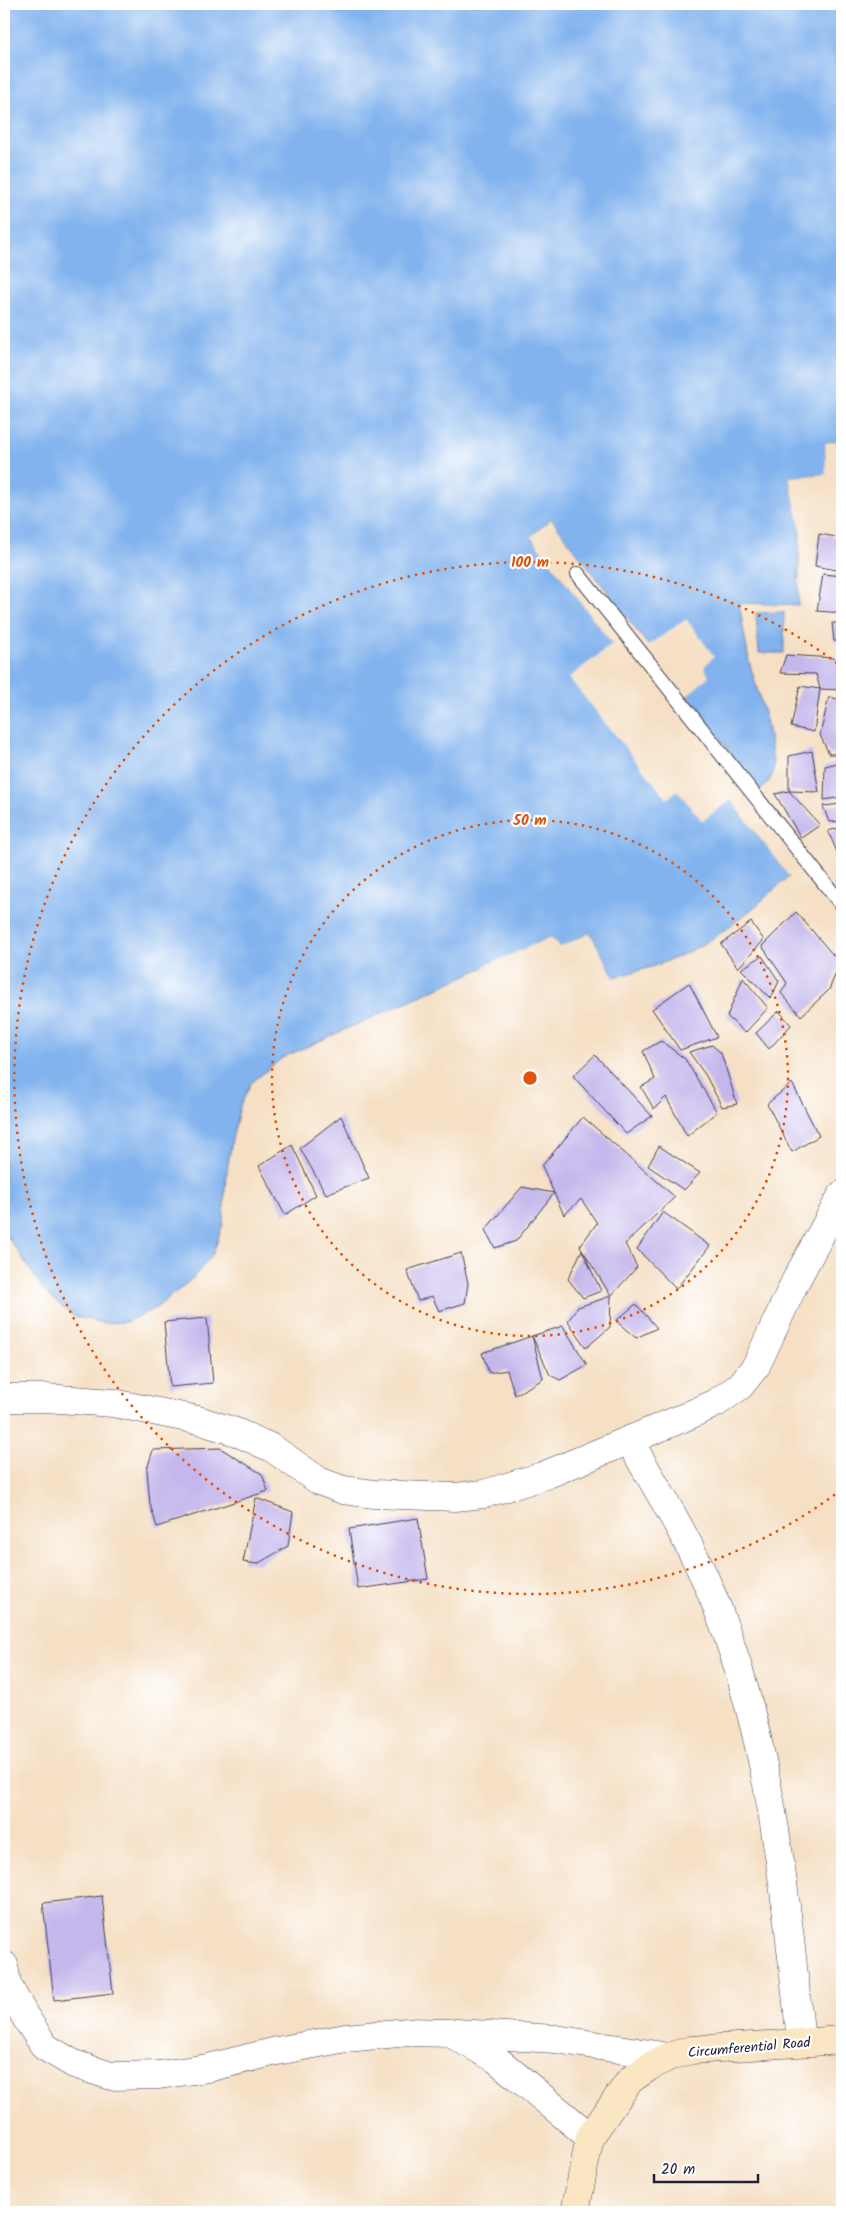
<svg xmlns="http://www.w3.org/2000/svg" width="846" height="2216" viewBox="0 0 846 2216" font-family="Kalam,sans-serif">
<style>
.water{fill:#82b3ee;stroke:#526a94}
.pier{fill:#f5e0c5}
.building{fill:#c5b7ec}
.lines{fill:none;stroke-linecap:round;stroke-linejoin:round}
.service-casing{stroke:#423e50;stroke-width:16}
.minor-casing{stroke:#423e50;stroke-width:29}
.secondary-casing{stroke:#423e50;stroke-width:29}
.service{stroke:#fff;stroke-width:14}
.minor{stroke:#fff;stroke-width:28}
.secondary{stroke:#fbe6c4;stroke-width:28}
.ring{fill:none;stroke:#de560e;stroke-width:2.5;stroke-dasharray:2.5 5}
.labels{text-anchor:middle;stroke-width:4.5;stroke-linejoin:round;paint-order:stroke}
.street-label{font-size:14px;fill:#22223b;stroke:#fff}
.centre{fill:#de560e;stroke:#fff;stroke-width:2.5}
.ring-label{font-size:15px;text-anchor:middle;font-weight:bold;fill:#de560e;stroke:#fff;stroke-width:4.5;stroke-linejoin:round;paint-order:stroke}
</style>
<rect width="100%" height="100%" fill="#fff"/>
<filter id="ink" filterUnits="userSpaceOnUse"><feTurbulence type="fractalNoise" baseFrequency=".02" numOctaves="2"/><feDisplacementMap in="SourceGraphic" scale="10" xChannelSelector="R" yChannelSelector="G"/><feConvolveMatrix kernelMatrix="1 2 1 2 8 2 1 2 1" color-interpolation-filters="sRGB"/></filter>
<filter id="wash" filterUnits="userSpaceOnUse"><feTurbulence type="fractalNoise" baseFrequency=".0096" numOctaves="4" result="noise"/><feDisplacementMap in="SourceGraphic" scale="20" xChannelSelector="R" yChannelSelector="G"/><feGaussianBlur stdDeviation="1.12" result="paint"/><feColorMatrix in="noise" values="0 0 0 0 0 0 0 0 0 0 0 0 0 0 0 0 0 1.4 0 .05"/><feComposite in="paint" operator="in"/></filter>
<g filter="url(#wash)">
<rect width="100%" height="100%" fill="#f5e0c5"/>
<g class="water">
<path d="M 4,4 L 842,4 L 842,440 L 825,443 L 827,474 L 789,477 L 800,528 L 798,605 L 739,603 L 749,661 L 767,723 L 773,761 L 773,772 L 770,780 L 760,791 L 551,519 L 531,537 L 789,876 C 751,911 712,946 662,963 C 647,969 630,973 614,977 L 590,933 L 560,947 L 551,937 L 282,1058 L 251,1083 L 240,1106 L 232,1139 L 226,1178 L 223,1224 L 213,1254 L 192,1279 L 156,1308 L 126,1322 L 103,1323 L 73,1316 L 46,1293 L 4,1231 Z"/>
<path d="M 784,612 L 784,653 L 759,653 L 756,613 Z"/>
</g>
<g class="pier">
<path d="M 842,440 L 842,442 L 828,445 L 828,476 L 792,479 L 802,527 L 800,528 L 789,477 L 826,474 L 825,443 Z"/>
<path d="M 551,519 L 648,646 L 686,619 L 714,656 L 704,667 L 709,676 L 686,697 L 761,793 L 684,698 L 550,523 L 534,538 L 791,875 L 790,878 L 731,800 L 702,821 L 677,790 L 667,799 L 569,678 L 612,644 L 531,537 Z"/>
<path d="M 590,933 L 614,977 L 612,978 L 589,936 L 560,950 L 550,940 L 485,968 L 484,966 L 551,937 L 560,947 Z"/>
</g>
<g id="blocks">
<g class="building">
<path d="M 819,534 L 842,538 L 842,571 L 815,566 Z"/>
<path d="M 823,574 L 842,576 L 842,613 L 817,611 Z"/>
<path d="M 832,623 L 842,623 L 842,641 L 834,641 Z"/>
<path d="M 786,655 L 834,658 L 840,664 L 842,672 L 842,690 L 820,689 L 814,732 L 791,727 L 800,686 L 820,689 L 816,674 L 780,673 Z"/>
<path d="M 829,697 L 842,700 L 842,754 L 829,754 L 820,735 Z"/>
<path d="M 812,751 L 819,792 L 789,791 L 820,825 L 801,838 L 775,794 L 789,791 L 789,756 Z"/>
<path d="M 842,762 L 842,797 L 824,800 L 825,766 Z"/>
<path d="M 842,804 L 842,821 L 829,822 L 823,806 Z"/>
<path d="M 842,827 L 842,864 L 828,831 Z"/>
<path d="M 796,912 L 840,963 L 829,990 L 801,1016 L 781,993 L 787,983 L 762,946 Z"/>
<path d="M 751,922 L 764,940 L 738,968 L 721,944 Z"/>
<path d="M 762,956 L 779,981 L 771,999 L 741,969 Z"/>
<path d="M 743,978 L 768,1008 L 745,1033 L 727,1016 Z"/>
<path d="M 689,983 L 717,1037 L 680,1050 L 652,1009 Z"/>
<path d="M 779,1011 L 791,1025 L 769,1049 L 756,1033 Z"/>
<path d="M 661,1041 L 685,1059 L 717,1112 L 687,1136 L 666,1097 L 654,1109 L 641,1087 L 655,1079 L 643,1051 Z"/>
<path d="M 712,1045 L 721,1053 L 737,1104 L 722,1107 L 706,1076 L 689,1052 Z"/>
<path d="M 595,1055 L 652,1116 L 626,1134 L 573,1076 Z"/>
<path d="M 792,1083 L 819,1136 L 792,1152 L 767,1104 Z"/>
<path d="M 341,1116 L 369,1178 L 326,1194 L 300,1148 Z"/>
<path d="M 583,1117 L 675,1197 L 625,1244 L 637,1267 L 611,1296 L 580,1246 L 597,1223 L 581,1199 L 564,1215 L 554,1193 L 516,1241 L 495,1248 L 485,1230 L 522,1187 L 554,1193 L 542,1166 Z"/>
<path d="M 292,1145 L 316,1195 L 285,1215 L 259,1166 Z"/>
<path d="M 659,1146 L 700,1173 L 684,1190 L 648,1166 Z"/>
<path d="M 663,1212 L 710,1246 L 676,1289 L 637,1249 Z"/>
<path d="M 582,1250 L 601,1291 L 583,1298 L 568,1279 Z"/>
<path d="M 461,1253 L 468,1283 L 465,1303 L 439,1311 L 432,1296 L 418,1301 L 407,1270 Z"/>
<path d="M 611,1296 L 610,1327 L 586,1348 L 568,1321 L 578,1307 Z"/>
<path d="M 636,1304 L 657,1328 L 636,1338 L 616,1321 Z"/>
<path d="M 207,1318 L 213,1383 L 170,1387 L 164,1322 Z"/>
<path d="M 563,1326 L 587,1365 L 560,1380 L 550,1375 L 532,1336 L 543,1379 L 515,1395 L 507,1370 L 489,1373 L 482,1353 L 532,1336 Z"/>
<path d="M 220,1448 L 262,1474 L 268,1491 L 157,1527 L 150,1504 L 147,1469 L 153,1450 Z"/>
<path d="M 256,1498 L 293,1512 L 288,1546 L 257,1564 L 243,1562 Z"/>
<path d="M 418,1518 L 428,1579 L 358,1589 L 349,1529 Z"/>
<path d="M 102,1896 L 113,1993 L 54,2000 L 43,1903 Z"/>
</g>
</g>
</g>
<g filter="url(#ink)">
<use href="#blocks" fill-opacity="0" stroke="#423e50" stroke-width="1"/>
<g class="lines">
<defs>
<path id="service" d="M 578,574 L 842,905"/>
<g id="minor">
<path d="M 4,1398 L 46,1398 L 113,1403 L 198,1420 L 236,1432 L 272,1448 L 319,1481 L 343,1490 L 374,1494 L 455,1497 L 484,1494 L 543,1476 L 685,1417 L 716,1403 L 740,1386 L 756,1366 L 795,1282 L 842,1195"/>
<path d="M 629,1440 C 657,1489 688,1538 710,1590 C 770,1732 785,1889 801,2041"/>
<path d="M 4,1965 L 7,1984 L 26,2018 L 45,2047 L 74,2064 L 111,2076 L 159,2075 L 208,2068 L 277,2051 L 346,2038 L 408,2032 L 450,2033 L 496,2059 L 590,2137"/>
<path d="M 456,2033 L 556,2039 L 668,2057"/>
</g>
<path id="secondary" d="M 575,2212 L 590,2137 L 630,2080 L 649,2067 L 668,2057 L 691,2050 L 842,2040"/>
</defs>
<use href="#service" class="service-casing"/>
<use href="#minor" class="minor-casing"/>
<use href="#secondary" class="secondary-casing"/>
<use href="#service" class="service"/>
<use href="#minor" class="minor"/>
<use href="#secondary" class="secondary"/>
</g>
</g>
<g class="ring">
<circle cx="530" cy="1078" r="258"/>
<path d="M841 1490A516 516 0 1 1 841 666"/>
</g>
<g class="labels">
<g class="street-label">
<text transform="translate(749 2047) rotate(-5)" y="5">Circumferential Road</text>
</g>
</g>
<circle cx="530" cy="1078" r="8" class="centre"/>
<g class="ring-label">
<text x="530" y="567">100 m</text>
<text x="530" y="825">50 m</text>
</g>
<rect width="846" height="2216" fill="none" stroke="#fff" stroke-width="20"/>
<path d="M654 2174v8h104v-8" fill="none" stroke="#22223b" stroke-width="2.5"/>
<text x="661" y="2174" font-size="15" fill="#22223b" stroke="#ffffff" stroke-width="4" paint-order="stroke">20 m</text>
</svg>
